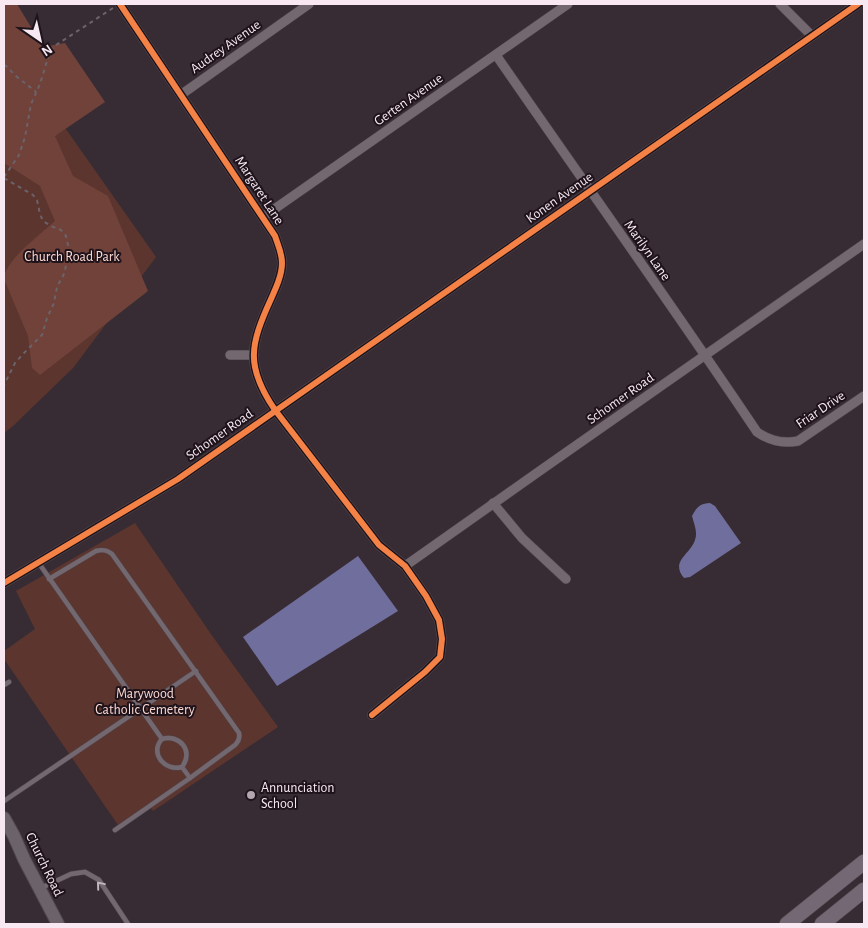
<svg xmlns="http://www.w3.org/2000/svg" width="868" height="928" viewBox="0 0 868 928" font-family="'Alegreya Sans',sans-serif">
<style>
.green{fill:#5b352e}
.forest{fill:#70423a}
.water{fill:#6f6e9c}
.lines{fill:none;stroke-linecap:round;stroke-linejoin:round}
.lane-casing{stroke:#52484f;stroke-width:5.5}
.street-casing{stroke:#52484f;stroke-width:10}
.secondary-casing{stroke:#52484f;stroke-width:14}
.highway-casing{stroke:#52484f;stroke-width:16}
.path{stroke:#6c6269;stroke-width:2;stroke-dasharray:4 4;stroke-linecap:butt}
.lane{stroke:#736870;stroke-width:4.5}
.street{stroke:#736870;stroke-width:9}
.secondary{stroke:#6c626a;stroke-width:12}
.highway{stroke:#736873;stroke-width:15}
.cycleway-casing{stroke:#1e131a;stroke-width:9}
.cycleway{stroke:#f48246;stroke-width:6}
.oneway{stroke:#c2b5be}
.poi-dot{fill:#b4a6b0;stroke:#1e131a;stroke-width:2}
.labels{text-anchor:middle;stroke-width:4;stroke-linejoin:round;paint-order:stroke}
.street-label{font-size:14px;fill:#f7e8f2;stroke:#1e131a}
.park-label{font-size:14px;fill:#fed9d2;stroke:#1e131a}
.poi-label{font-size:14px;fill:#f7e8f2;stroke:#1e131a;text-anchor:start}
</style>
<rect width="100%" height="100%" fill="#382c34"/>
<g class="green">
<path d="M 4,41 L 156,257 L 73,368 L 13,426 L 4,433 Z"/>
<path d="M 135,523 L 213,637 L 278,727 L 153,811 L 148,804 L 118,825 L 4,659 L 4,651 L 35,629 L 16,591 Z"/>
</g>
<path class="forest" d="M 4,4 L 17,4 L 43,47 L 65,43 L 105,102 L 55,136 L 73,176 L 108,196 L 148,291 L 40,375 L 32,368 L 28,336 L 4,279 C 4,261 42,233 55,221 L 40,186 L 4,163 Z"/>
<g class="water">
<path d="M 710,503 L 715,506 L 741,543 L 690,577 L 684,578 C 670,561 690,555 695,540 C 698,532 694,524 692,516 C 697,507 699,504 710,503 Z"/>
<path d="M 358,556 L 398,611 L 277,686 L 243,637 Z"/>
</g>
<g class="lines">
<defs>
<g id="lane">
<path d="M 38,562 L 162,739 C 180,734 194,751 182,767 L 190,778"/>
<path d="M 49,579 L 96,551 C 103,549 107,550 112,554 L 239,733 C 240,738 239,741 235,745 L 190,778 L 115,830"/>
<path d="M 4,685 L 9,682"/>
<path d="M 162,739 C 149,753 165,772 182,767"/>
<path d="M 4,801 L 196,671"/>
<path d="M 41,888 L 71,874 L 85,872 L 99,880 L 128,924"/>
</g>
<g id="street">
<path d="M 120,4 L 275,236 C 278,245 282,253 282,263 C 282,275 276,288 271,299 C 250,345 245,366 275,410 L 379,545 L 405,566 L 426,596 L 439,620 L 442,639 L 440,657 L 425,672 L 372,715"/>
<path d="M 780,4 L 812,36"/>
<path d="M 496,55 C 583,181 672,305 757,432 C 770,441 783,444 798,441 L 864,396"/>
<path d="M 182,94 L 309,4"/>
<path d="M 263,217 L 568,4"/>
<path d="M 230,355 L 254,355"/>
<path d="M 493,503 L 522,538 L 566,579"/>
<path d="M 405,566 L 541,470 L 864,244"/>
<path d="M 4,583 L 178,479 L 858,4"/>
</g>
<path id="secondary" d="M 4,818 L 14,836 L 24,859 L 58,924"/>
<g id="highway">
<path d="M 787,924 L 864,862"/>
<path d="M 822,924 L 864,890"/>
</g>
</defs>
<use href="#lane" class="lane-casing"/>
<use href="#street" class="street-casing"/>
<use href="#secondary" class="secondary-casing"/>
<use href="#highway" class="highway-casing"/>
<g class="path">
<path d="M 4,65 C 9,67 11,72 16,76 C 23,82 29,86 36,92"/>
<path d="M 4,177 L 19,155 L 25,137 L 31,104 L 40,84 L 50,51 L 56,45 L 113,8"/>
<path d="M 4,178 L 33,195 L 37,200 L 40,214 L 43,221 L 51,226 L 61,230 L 66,236 L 68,245 L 65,272 L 57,287 L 54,303 L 47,318 L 42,335 L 24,353 L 15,363 L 4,385"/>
</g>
<use href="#lane" class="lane"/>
<use href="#street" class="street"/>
<use href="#secondary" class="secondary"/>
<use href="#highway" class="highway"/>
<defs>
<g id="cycleway">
<path d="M 120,4 L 275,236 C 278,245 282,253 282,263 C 282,275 276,288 271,299 C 250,345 245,366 275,410 L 379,545 L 405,566 L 426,596 L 439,620 L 442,639 L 440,657 L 425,672 L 372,715"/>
<path d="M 4,583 L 178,479 L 858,4"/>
</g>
</defs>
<use href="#cycleway" class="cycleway-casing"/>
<use href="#cycleway" class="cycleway"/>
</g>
<defs><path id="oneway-chevron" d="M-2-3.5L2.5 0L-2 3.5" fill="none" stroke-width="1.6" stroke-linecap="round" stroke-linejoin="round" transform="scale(1.25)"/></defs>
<use class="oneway" href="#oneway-chevron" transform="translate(100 885) rotate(-130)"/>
<circle class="poi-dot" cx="251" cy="795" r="5"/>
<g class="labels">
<g class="street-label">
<text transform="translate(225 46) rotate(-35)" y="5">Audrey Avenue</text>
<text transform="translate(408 99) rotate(-35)" y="5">Gerten Avenue</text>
<text transform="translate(260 190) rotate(57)" y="5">Margaret Lane</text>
<text transform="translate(559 197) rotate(-35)" y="5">Konen Avenue</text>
<text transform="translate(648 250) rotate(55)" y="5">Marilyn Lane</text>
<text transform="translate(620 398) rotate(-35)" y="5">Schomer Road</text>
<text transform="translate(820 409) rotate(-34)" y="5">Friar Drive</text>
<text transform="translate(219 434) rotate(-35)" y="5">Schomer Road</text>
<text transform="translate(45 864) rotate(64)" y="5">Church Road</text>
</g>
<g class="park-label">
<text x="72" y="261">Church Road Park</text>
<text x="145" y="698">Marywood<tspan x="145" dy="16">Catholic Cemetery</tspan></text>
</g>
<g class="poi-label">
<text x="261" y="792">Annunciation<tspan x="261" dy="16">School</tspan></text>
</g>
</g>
<rect width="868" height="928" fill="none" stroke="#f7e8f2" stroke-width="10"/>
<g transform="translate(40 40) rotate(146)" stroke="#1e131a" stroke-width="4" paint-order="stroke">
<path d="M0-4L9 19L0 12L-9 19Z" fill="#f7e8f2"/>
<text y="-8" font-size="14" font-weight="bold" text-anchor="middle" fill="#f7e8f2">N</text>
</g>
</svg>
